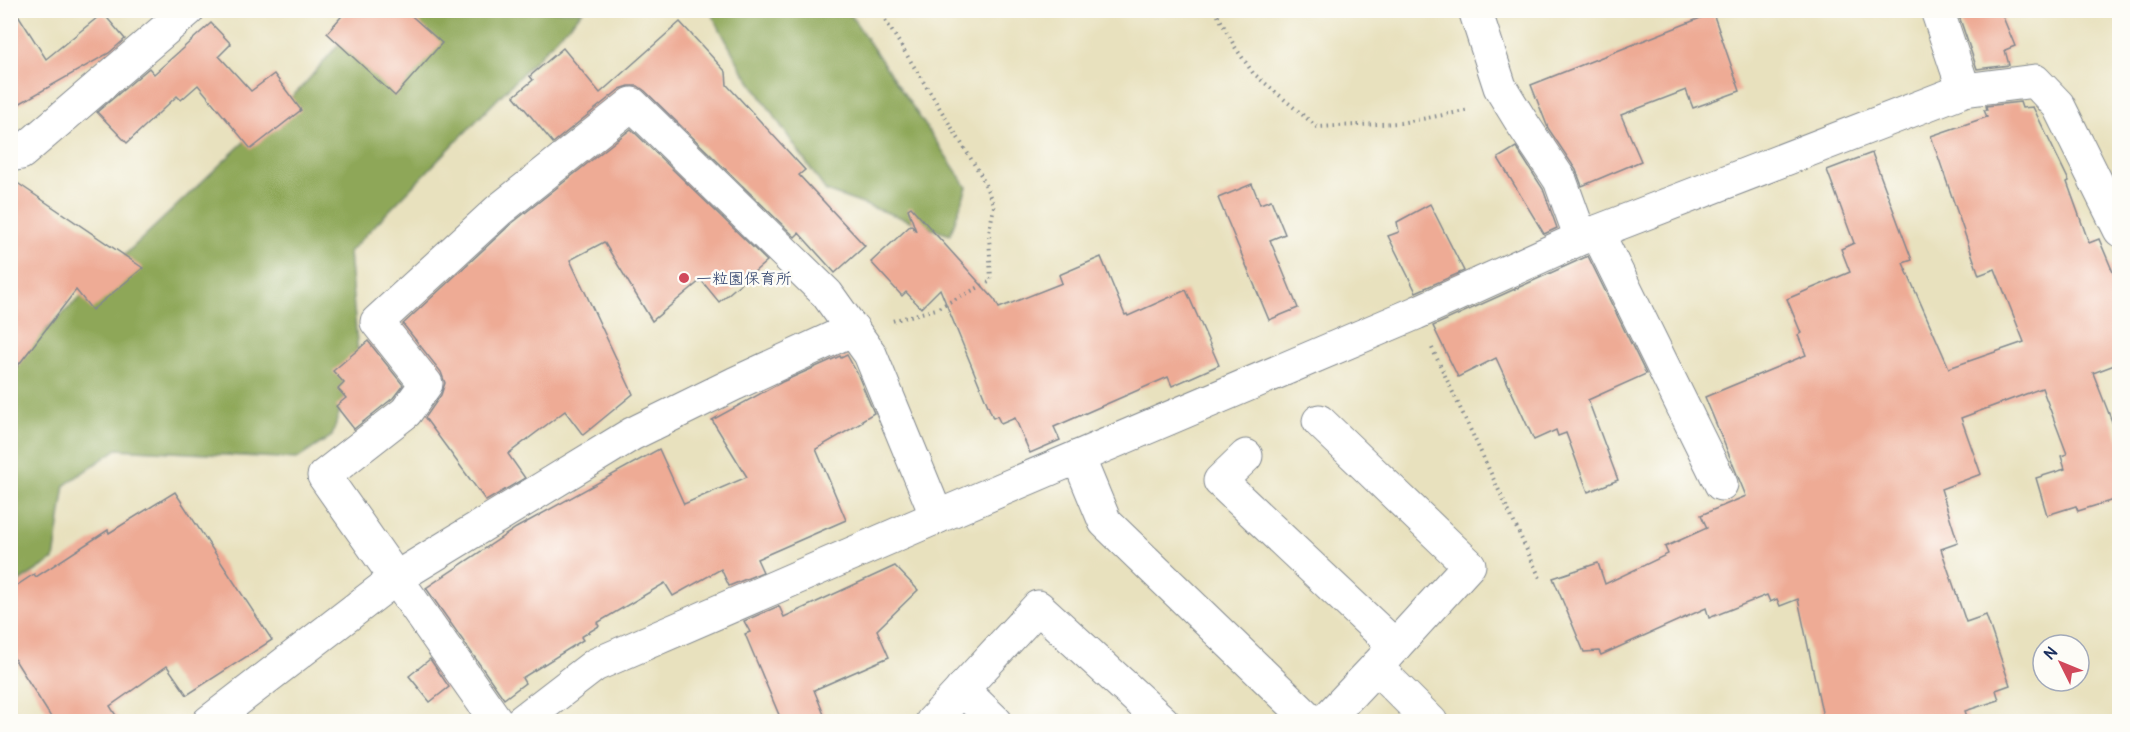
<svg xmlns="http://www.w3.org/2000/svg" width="2130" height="732" viewBox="0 0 2130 732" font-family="Pangolin,'Klee One',sans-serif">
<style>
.forest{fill:#8ea759;stroke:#546b5c;stroke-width:1.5}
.building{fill:#eeab95}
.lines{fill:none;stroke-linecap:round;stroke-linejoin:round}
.minor-casing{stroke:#82888e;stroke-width:35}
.path{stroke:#82888e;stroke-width:4;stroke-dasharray:1.5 4.5;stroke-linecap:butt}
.minor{stroke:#fff;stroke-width:33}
.poi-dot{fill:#d1495b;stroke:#fdfcf7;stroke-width:2}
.labels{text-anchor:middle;stroke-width:5;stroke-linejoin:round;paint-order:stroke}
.poi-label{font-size:16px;fill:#1b2f5e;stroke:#fdfcf7;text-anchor:start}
</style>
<rect width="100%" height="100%" fill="#fdfcf7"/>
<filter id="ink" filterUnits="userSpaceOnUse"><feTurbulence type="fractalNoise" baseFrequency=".0167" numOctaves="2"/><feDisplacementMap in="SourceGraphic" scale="12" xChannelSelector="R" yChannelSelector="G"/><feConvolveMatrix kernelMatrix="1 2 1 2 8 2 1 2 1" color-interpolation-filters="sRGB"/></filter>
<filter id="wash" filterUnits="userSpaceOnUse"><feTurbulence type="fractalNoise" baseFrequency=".008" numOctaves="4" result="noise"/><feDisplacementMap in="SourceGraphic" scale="24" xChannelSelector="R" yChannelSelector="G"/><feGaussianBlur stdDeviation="1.35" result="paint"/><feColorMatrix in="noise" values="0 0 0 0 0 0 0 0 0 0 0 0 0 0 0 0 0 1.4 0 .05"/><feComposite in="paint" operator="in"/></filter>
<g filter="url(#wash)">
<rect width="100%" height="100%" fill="#e8e1be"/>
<g class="forest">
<path d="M 367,11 L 583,11 L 349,252 L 358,353 L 332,436 L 297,459 L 117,449 L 65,485 L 54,559 L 11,587 L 11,355 L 19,355 L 302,87 Z"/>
<path d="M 710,11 L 848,11 L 967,187 L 950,235 L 826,191 L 741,68 Z"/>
</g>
<g id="blocks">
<g class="building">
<path d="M 10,10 L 15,10 L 46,59 L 103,13 L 125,39 L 109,53 L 10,109 Z"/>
<path d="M 347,10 L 405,10 L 442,43 L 395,96 L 327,33 Z"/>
<path d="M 1957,10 L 2000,10 L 2015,46 L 2005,50 L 2009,65 L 1977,69 Z"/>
<path d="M 1713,13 L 1740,91 L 1693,108 L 1686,90 L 1621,115 L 1641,161 L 1582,186 L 1576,170 L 1548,128 L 1531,85 Z"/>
<path d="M 680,22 L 726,72 L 727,85 L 805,170 L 799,175 L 865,246 L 835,273 L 799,233 L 795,237 L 645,91 L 638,86 L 629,86 L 620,89 L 553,143 L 514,96 L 533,80 L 530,76 L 563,48 L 600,93 Z"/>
<path d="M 211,23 L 231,44 L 219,56 L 251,91 L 274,74 L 301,110 L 251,149 L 198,85 L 181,100 L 177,96 L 127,143 L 97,112 L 149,68 L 154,74 Z"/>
<path d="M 2020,102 L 2022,108 L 2033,107 L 2069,181 L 2067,182 L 2089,243 L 2099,239 L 2120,289 L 2120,363 L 2093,373 L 2120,442 L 2120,498 L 2078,511 L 2076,506 L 2047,515 L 2036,478 L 2065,469 L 2061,456 L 2067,454 L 2042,388 L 1961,418 L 1981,474 L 1941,489 L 1958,543 L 1941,549 L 1966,622 L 1986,615 L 2010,685 L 1996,690 L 1999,700 L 1965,711 L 1969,722 L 1824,722 L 1798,599 L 1780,606 L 1777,599 L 1770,602 L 1767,595 L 1709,618 L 1706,608 L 1601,655 L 1599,651 L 1584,652 L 1553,578 L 1598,563 L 1605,584 L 1668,554 L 1665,547 L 1707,528 L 1701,515 L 1746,496 L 1705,397 L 1806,355 L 1798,335 L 1801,333 L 1787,299 L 1850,272 L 1841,249 L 1854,243 L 1827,170 L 1872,153 L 1912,260 L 1903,263 L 1949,368 L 2024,342 L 1995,269 L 1979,275 L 1931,136 L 1987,117 L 1984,110 L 1987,110 L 1986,106 Z"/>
<path d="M 631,129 L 767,261 L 719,302 L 701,280 L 652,321 L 604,242 L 570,260 L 633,394 L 583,435 L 565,411 L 508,454 L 525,478 L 486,501 L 425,418 L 441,395 L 445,383 L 441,372 L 403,324 L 511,224 Z"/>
<path d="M 1516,147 L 1543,189 L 1557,228 L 1544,234 L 1498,158 Z"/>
<path d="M 10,178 L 143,268 L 92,310 L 76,290 L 10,376 Z"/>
<path d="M 1252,184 L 1260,204 L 1271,200 L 1285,234 L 1270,240 L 1298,308 L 1269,320 L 1218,198 Z"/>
<path d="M 1430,204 L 1464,271 L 1416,292 L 1388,236 L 1399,232 L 1397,222 Z"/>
<path d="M 911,207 L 995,300 L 999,308 L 1062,283 L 1059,275 L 1101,257 L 1125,315 L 1127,314 L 1128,316 L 1186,290 L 1219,365 L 1172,386 L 1168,377 L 1054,427 L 1060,440 L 1030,453 L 1015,418 L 1001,424 L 997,416 L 993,418 L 940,289 L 921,308 L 906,292 L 902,296 L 871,262 L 911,225 L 916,231 L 908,209 Z"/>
<path d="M 1588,256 L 1646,374 L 1588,400 L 1618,480 L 1588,492 L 1566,433 L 1558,436 L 1556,430 L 1534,440 L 1496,358 L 1458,377 L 1433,326 Z"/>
<path d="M 368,341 L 403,385 L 393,398 L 354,429 L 336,406 L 346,398 L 338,389 L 344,383 L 333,371 Z"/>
<path d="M 847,355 L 857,373 L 874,413 L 862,420 L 863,422 L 816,449 L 846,520 L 757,559 L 763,572 L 729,586 L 721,569 L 673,596 L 665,583 L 597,623 L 599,626 L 581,637 L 583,640 L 522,678 L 525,683 L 504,699 L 426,588 L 516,528 L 659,449 L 684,504 L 747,477 L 712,420 L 782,382 L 840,356 L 841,358 Z"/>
<path d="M 175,492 L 272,640 L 187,695 L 167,666 L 110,706 L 120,722 L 54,722 L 10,652 L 10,590 L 34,574 L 36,577 L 108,530 L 109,533 Z"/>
<path d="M 895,566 L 918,590 L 877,630 L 889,657 L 814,690 L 827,722 L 782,722 L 745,634 L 750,632 L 744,621 L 779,606 L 784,617 Z"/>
<path d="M 430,659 L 449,687 L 430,702 L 409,676 Z"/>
</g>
</g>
</g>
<g filter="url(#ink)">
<use href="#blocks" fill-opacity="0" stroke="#82888e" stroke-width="1.5"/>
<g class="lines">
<defs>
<g id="minor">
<path d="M 1475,10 L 1500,87 L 1524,126 L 1560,180 L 1581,238"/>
<path d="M 1937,10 L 1964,90"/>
<path d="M 10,155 L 21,153 L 188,10"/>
<path d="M 1597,232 L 1721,484"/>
<path d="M 1319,421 L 1469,565 L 1376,667 L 1324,722"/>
<path d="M 1246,456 L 1220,481 L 1395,646"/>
<path d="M 1078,457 L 1105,522 L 1312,722"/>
<path d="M 1376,667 L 1431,722"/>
<path d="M 962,689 L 996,722"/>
<path d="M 209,722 L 396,578 L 632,434 L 734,384 L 853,329"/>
<path d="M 497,722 L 324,476 L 406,412 L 426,384 L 377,322 L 499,210 L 632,104 L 827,294 L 870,354 L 937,517"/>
<path d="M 521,722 L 595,665 L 937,517 L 1416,313 L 1581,238 L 1964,90 L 2035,81 L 2058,105 L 2120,230"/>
<path d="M 932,722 L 1038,607 L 1163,722"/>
</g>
</defs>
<use href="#minor" class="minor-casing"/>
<g class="path">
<path d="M 879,10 L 981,175 L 994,206 L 989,233 L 991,281 L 936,309 L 892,321"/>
<path d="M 1215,10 L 1235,47 L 1253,73 L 1317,127 L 1400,123 L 1470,110"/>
<path d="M 1432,348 L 1540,578"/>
</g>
<use href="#minor" class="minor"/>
</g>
</g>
<circle class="poi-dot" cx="684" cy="278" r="6"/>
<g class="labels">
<g class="poi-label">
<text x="696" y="284">一粒園保育所</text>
</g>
</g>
<rect width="2130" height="732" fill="none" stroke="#fdfcf7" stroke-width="36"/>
<g transform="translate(2061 663) rotate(313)"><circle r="28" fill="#fdfcf7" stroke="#a3aaba" stroke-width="1.5"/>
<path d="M0-4.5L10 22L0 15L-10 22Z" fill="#d1495b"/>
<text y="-9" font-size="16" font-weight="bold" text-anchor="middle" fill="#1b2f5e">N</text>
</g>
</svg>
